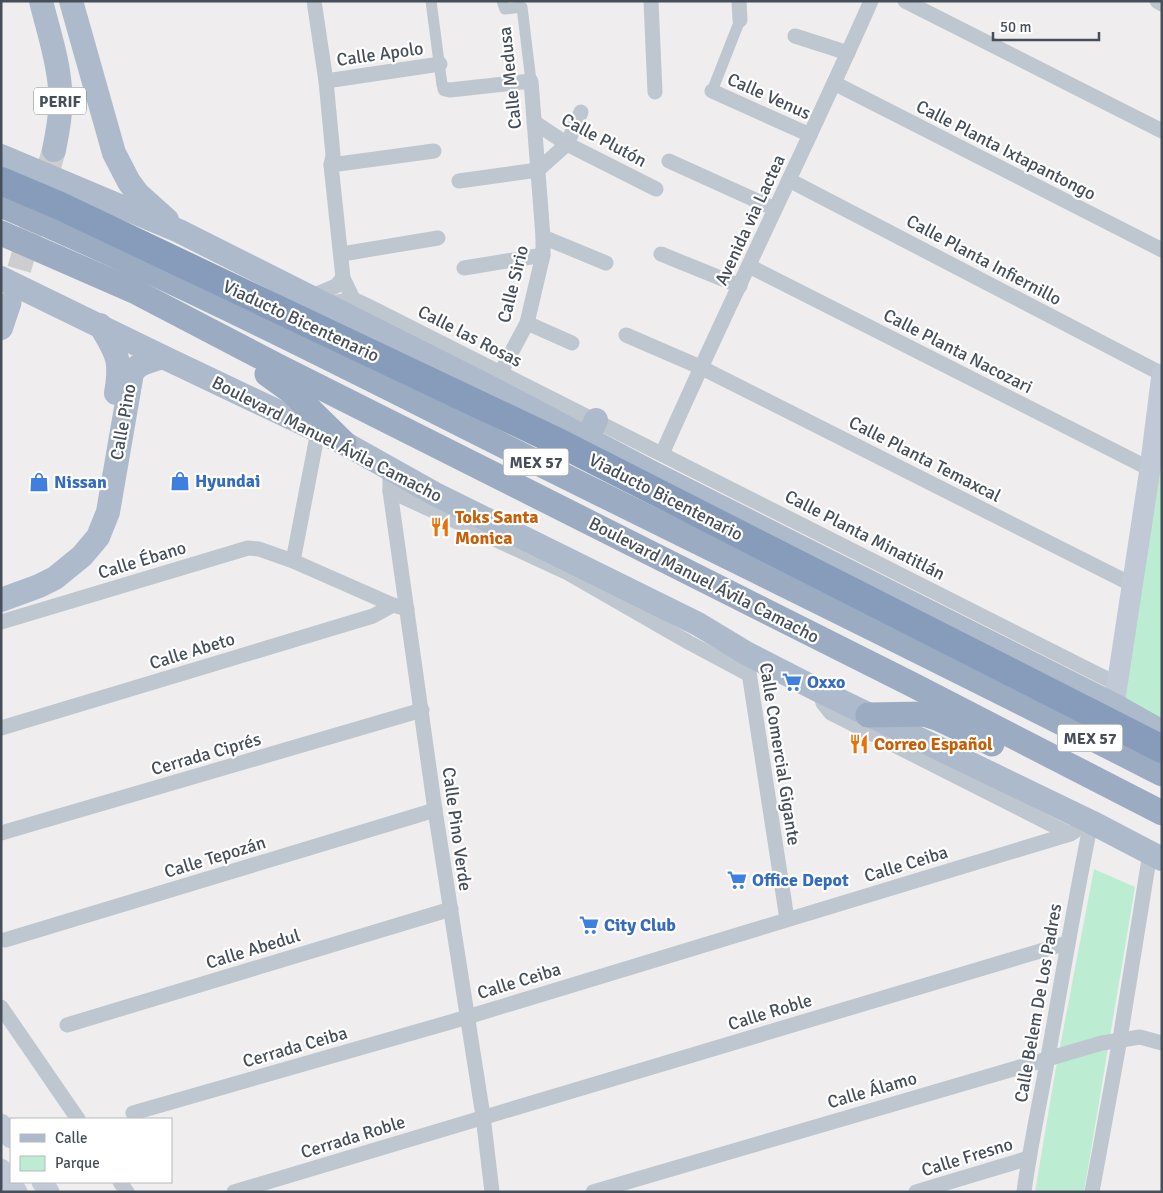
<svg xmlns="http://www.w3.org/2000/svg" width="1163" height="1193" viewBox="0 0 1163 1193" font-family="Signika,sans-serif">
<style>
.green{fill:#bcedd2}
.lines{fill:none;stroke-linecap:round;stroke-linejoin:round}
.primary-tunnel{stroke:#cdcdcf;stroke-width:24;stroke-dasharray:24 12;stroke-linecap:butt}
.pedestrian{stroke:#bec6cf;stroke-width:11}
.minor{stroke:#bec6cf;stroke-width:15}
.secondary{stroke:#c0c9d5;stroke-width:21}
.primary{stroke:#adbacb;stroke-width:24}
.trunk{stroke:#9aabc2;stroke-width:25}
.motorway{stroke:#869cba;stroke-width:28}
.labels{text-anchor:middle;stroke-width:4.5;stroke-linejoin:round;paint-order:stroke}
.shield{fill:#fff;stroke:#7e848b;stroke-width:1}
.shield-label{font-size:16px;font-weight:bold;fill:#464f59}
.street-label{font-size:18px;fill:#464f59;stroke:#fff}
.shop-label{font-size:18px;font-weight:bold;fill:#366cbe;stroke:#fff;text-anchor:start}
.food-label{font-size:18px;font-weight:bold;fill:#c56008;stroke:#fff;text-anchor:start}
</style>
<rect width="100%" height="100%" fill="#efeded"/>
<g class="green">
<path d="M 1162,437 L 1162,731 L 1114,705 Z"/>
<path d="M 1094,869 L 1135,887 L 1084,1192 L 1035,1192 L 1055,1073 Z"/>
</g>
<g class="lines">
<path class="primary-tunnel" d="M 9,304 L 54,150"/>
<g class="pedestrian">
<path d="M 431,1 L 442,85 L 445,89"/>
<path d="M 502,1 L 505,9 L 522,7 L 531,81"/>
<path d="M 712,91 L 740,20"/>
</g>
<g class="minor">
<path d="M 314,1 L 326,81 L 333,155 L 331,165 L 343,278 L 353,299"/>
<path d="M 651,1 L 655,92"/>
<path d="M 739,1 L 740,20"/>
<path d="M 905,1 L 1162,131"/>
<path d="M 1157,1 L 1162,4"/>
<path d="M 795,36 L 848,53"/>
<path d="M 326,81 L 440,64"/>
<path d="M 834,83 L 1162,250"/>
<path d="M 445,89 L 450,90 L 531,81 L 543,237 L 543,255 L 527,323 L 501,372"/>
<path d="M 712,91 L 810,135"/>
<path d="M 534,122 L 567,144 L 656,189"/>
<path d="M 669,161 L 775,209"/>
<path d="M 331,165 L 434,151"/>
<path d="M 538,170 L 567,144 L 581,112"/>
<path d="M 789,180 L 1162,374"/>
<path d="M 459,181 L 538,170"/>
<path d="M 543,237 L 606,263"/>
<path d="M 342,254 L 438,238"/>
<path d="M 661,254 L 740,286"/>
<path d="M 749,266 L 1150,469"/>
<path d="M 464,268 L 543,255"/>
<path d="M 310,297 L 336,286 L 343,278"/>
<path d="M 326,304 L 353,299 L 366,305 L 1117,684"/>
<path d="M 527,323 L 572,343"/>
<path d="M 626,335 L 700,367 L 1133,585"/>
<path d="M 662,454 C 729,302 804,153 871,1"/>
<path d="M 390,470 L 390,491 L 435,810 L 483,1116 L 492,1192"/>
<path d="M 390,491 L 568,573 L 688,642 L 748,674"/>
<path d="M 293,561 L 318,431"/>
<path d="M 1,622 L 248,548 L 259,549 L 293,561 L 393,605 L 407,609"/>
<path d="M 748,666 L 787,919"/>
<path d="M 820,691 L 823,703 L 831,713 L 1070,834 L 1075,831"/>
<path d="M 1,728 L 373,616 L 393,605"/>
<path d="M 1,833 L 422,710"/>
<path d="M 5,940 L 435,810"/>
<path d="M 1,1007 L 78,1119"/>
<path d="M 67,1025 L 451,909"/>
<path d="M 133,1113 L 454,1021 L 1070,834"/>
<path d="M 120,1182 L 127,1192"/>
<path d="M 234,1192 L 1067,943"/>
<path d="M 593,1192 L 1102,1043 L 1140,1037 L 1162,1043"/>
<path d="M 916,1192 L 1029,1158"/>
<path d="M 1024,1192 C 1030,1146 1040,1102 1048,1057 C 1062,979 1075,900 1091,822"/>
<path d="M 1092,1192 L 1120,1039 L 1150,853"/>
</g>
<g class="secondary">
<path d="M 1114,705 L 1150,469 L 1162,374"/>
<path d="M 1,1124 L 11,1138"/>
<path d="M 1,1169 L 17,1192"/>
<path d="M 42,1182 L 49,1192"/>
</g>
<g class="primary">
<path d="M 41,1 C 48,30 58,59 60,88 C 62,109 58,130 54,150"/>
<path d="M 71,1 L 114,153 L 129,182 L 138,194 L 167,220"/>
<path d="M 1,156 L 179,231 L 493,389 L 653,473 L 1114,705 L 1162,732"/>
<path d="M 1,278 L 163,357 L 344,443 L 435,494 L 698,624 L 746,653 L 820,691 L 1091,822 L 1162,859"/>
<path d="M 100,325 C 117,354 122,359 116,393"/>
<path d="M 1,328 L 9,304"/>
<path d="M 587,439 L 596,420"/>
<path d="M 1,600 L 39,586 L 55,578 L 82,556 L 98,537 L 108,512 L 132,373 C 138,362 152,361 163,357"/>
</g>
<g class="trunk">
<path d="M 1,205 C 182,282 358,373 534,461 C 743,565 954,667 1162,774"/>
<path d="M 1,233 L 134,291 L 278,366 L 913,685 L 1162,813"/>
<path d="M 267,374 L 292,392 L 344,443"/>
<path d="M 868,715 L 924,714 L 939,719 L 992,744"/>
</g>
<path class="motorway" d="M 1,181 L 58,205 L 560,443 L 1162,749"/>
</g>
<defs>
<symbol id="shop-bare" viewBox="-9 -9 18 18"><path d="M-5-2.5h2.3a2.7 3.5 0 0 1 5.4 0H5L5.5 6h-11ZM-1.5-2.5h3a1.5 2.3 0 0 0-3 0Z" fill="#3f7fe0" stroke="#fff" stroke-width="2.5" paint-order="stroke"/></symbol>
<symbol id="restaurant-bare" viewBox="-9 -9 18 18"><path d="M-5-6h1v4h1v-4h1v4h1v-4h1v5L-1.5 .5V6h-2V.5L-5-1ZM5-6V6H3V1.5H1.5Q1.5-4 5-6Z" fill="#e8710a" stroke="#fff" stroke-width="2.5" paint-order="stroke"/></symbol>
<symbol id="supermarket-bare" viewBox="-9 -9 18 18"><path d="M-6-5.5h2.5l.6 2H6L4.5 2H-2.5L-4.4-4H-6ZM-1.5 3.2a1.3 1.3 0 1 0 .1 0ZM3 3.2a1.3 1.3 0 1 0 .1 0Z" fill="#3f7fe0" stroke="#fff" stroke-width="2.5" paint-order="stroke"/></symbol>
</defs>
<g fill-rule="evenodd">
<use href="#shop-bare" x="166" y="467" width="28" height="28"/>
<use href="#shop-bare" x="25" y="468" width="28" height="28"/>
<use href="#restaurant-bare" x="426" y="513" width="28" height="28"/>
<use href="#supermarket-bare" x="778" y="668" width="28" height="28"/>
<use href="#restaurant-bare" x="845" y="730" width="28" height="28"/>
<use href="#supermarket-bare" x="723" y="866" width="28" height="28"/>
<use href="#supermarket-bare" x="575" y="911" width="28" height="28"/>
</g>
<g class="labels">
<g class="shield">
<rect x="34" y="87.5" width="52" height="27" rx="4"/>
<rect x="503.5" y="448.5" width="65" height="27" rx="4"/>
<rect x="1057.5" y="724.5" width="65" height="27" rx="4"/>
</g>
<g class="shield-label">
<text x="60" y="107">PERIF</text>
<text x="536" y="468">MEX 57</text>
<text x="1090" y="744">MEX 57</text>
</g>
<g class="street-label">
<text transform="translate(380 54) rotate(-8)" y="6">Calle Apolo</text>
<text transform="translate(510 78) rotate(-96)" y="6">Calle Medusa</text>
<text transform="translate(769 96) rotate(24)" y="6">Calle Venus</text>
<text transform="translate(604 140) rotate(28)" y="6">Calle Plutón</text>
<text transform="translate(1006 150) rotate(27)" y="6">Calle Planta Ixtapantongo</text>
<text transform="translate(750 220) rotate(-65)" y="6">Avenida via Lactea</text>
<text transform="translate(984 260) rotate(28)" y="6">Calle Planta Infiernillo</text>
<text transform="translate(513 284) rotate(-76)" y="6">Calle Sirio</text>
<text transform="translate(301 321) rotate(25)" y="6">Viaducto Bicentenario</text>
<text transform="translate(470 336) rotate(27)" y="6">Calle las Rosas</text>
<text transform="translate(958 351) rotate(27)" y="6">Calle Planta Nacozari</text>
<text transform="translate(123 422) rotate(-80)" y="6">Calle Pino</text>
<text transform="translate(327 439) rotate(27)" y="6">Boulevard Manuel Ávila Camacho</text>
<text transform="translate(925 459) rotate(27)" y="6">Calle Planta Temaxcal</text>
<text transform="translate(666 497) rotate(27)" y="6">Viaducto Bicentenario</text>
<text transform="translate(865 535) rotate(27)" y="6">Calle Planta Minatitlán</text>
<text transform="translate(142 560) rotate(-17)" y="6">Calle Ébano</text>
<text transform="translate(704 580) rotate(27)" y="6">Boulevard Manuel Ávila Camacho</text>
<text transform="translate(192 651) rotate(-17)" y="6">Calle Abeto</text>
<text transform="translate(206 754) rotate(-16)" y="6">Cerrada Ciprés</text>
<text transform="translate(780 754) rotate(81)" y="6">Calle Comercial Gigante</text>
<text transform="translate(457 829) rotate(82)" y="6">Calle Pino Verde</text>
<text transform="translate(215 857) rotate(-17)" y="6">Calle Tepozán</text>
<text transform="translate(906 864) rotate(-17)" y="6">Calle Ceiba</text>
<text transform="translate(253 949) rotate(-17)" y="6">Calle Abedul</text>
<text transform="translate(519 981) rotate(-17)" y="6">Calle Ceiba</text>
<text transform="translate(1038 1003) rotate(-80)" y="6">Calle Belem De Los Padres</text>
<text transform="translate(770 1012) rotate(-17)" y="6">Calle Roble</text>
<text transform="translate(295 1047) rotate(-16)" y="6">Cerrada Ceiba</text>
<text transform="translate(872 1090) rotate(-16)" y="6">Calle Álamo</text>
<text transform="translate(353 1137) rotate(-17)" y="6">Cerrada Roble</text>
<text transform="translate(967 1157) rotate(-17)" y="6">Calle Fresno</text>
</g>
<g class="shop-label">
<text x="195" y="487">Hyundai</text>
<text x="54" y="488">Nissan</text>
<text x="807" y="688">Oxxo</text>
<text x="752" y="886">Office Depot</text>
<text x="604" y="931">City Club</text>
</g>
<g class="food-label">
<text x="455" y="523">Toks Santa<tspan x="455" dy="21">Monica</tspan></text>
<text x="874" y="750">Correo Español</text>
</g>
</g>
<rect width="1163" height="1193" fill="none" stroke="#464f59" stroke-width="5"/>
<rect x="10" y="1118" width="162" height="65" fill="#ffffff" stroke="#b5b9bd"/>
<rect x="20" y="1134" width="25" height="8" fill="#adbacb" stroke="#b5b9bd"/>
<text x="55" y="1143" font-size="15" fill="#464f59">Calle</text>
<rect x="20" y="1156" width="25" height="15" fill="#bcedd2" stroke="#b5b9bd"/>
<text x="55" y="1168" font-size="15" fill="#464f59">Parque</text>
<path d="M993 32v8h106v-8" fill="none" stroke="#464f59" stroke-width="2.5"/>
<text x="1000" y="32" font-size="15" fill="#464f59" stroke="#ffffff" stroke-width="4" paint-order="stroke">50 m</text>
</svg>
